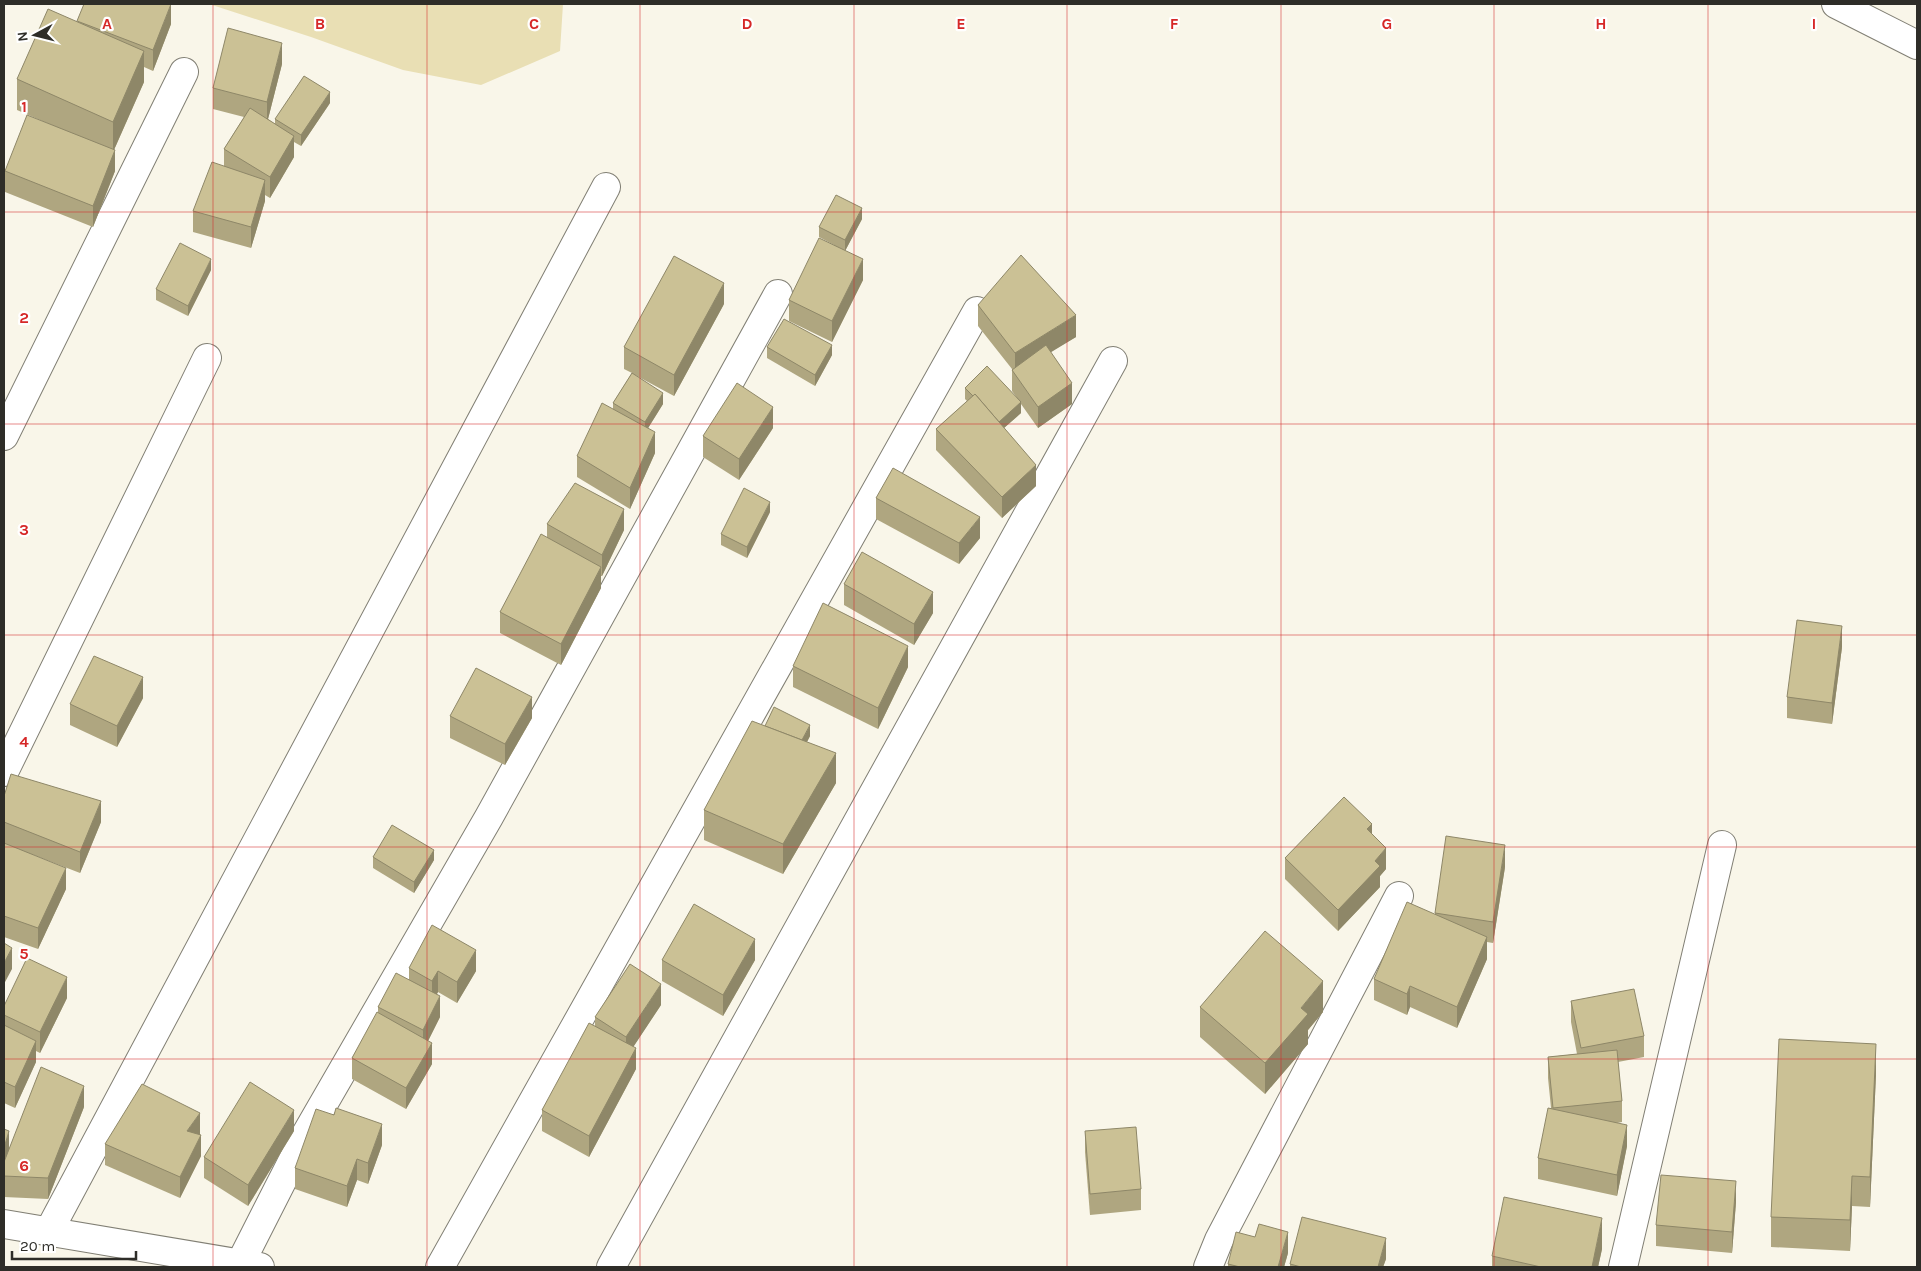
<svg xmlns="http://www.w3.org/2000/svg" width="1921" height="1271" viewBox="0 0 1921 1271" font-family="Karla,sans-serif">
<style>
.green{fill:#e9dfb4}
.lines{fill:none;stroke-linecap:round;stroke-linejoin:round}
.street-casing{stroke:#817f74;stroke-width:30}
.secondary-casing{stroke:#817f74;stroke-width:30}
.street{stroke:#fff;stroke-width:28}
.secondary{stroke:#fff;stroke-width:28}
.wall{fill:#afa680}
.shaded-wall{fill:#8e8768}
.building{fill:#cbc195;stroke:#8e8768}
.grid{fill:none;stroke:#d62828;stroke-width:1;stroke-opacity:0.55}
.grid-label{font-size:16px;text-anchor:middle;font-weight:bold;fill:#d62828;stroke:#fff;stroke-width:4.5;stroke-linejoin:round;paint-order:stroke}
</style>
<rect width="100%" height="100%" fill="#f9f6e9"/>
<path class="green" d="M 209,4 L 563,4 L 560,51 L 481,85 L 403,70 L 311,37 Z"/>
<g class="lines">
<defs>
<g id="street">
<path d="M 1836,4 L 1917,45"/>
<path d="M 4,436 L 184,72"/>
<path d="M 4,772 L 207,358"/>
<path d="M 49,1231 L 606,187"/>
<path d="M 240,1264 L 306,1134 L 489,817 L 778,294"/>
<path d="M 440,1267 L 977,311"/>
<path d="M 611,1267 L 1113,361"/>
<path d="M 1208,1267 L 1219,1240 L 1399,896"/>
<path d="M 1623,1267 L 1722,845"/>
</g>
<path id="secondary" d="M 4,1224 L 260,1267"/>
</defs>
<use href="#street" class="street-casing"/>
<use href="#secondary" class="secondary-casing"/>
<use href="#street" class="street"/>
<use href="#secondary" class="secondary"/>
</g>
<g class="wall">
<path d="M 77,22 L 171,24 L 153,71 L 144,67 L 144,82 L 114,150 L 115,171 L 93,227 L 5,192 L 5,171 L 56,127 L 17,110 L 17,79 Z"/>
<path d="M 282,64 L 268,119 L 275,124 L 275,119 L 330,103 L 301,146 L 294,142 L 294,157 L 270,198 L 265,195 L 265,201 L 251,248 L 193,232 L 193,211 L 224,166 L 224,149 L 244,117 L 213,109 L 213,88 Z"/>
<path d="M 862,219 L 845,251 L 863,280 L 832,342 L 789,321 L 789,300 L 834,245 L 819,237 L 819,227 Z"/>
<path d="M 211,270 L 188,316 L 156,300 L 156,289 Z"/>
<path d="M 724,304 L 674,396 L 635,375 L 663,404 L 648,428 L 655,453 L 630,509 L 577,477 L 577,456 L 613,409 L 613,403 L 632,373 L 624,369 L 624,347 Z"/>
<path d="M 978,305 L 1076,337 L 1050,352 L 1072,404 L 1038,428 L 1021,404 L 1021,413 L 1004,428 L 1036,486 L 1002,518 L 936,450 L 936,429 L 967,401 L 965,399 L 965,388 L 1017,398 L 1012,391 L 1012,369 L 978,326 Z"/>
<path d="M 767,347 L 832,355 L 815,386 L 767,358 Z"/>
<path d="M 773,428 L 739,480 L 703,457 L 703,436 Z"/>
<path d="M 876,498 L 980,538 L 959,564 L 876,519 Z"/>
<path d="M 770,512 L 747,558 L 721,545 L 721,534 Z"/>
<path d="M 547,524 L 624,530 L 602,576 L 601,576 L 601,588 L 561,665 L 500,633 L 500,612 L 547,537 Z"/>
<path d="M 844,584 L 933,613 L 914,645 L 844,605 Z"/>
<path d="M 1842,647 L 1832,724 L 1787,718 L 1787,697 Z"/>
<path d="M 793,666 L 908,667 L 878,729 L 793,687 Z"/>
<path d="M 143,698 L 117,747 L 70,725 L 70,704 Z"/>
<path d="M 450,716 L 532,718 L 505,765 L 450,738 Z"/>
<path d="M 765,726 L 810,736 L 807,742 L 836,783 L 783,874 L 704,840 L 704,810 Z"/>
<path d="M 4,796 L 101,822 L 80,873 L 31,854 L 66,889 L 38,949 L 4,937 Z"/>
<path d="M 1372,834 L 1386,869 L 1380,876 L 1380,887 L 1338,931 L 1285,879 L 1285,858 Z"/>
<path d="M 373,857 L 434,860 L 414,893 L 373,868 Z"/>
<path d="M 1505,867 L 1493,943 L 1487,942 L 1487,959 L 1457,1028 L 1410,1007 L 1407,1015 L 1374,1000 L 1374,979 L 1435,914 L 1435,913 Z"/>
<path d="M 662,960 L 755,960 L 723,1016 L 662,981 Z"/>
<path d="M 409,968 L 476,971 L 457,1003 L 438,992 L 437,994 L 440,1017 L 428,1041 L 432,1064 L 406,1109 L 352,1079 L 352,1058 L 378,1013 L 378,1007 L 409,980 Z"/>
<path d="M 67,998 L 40,1053 L 36,1051 L 36,1062 L 15,1108 L 4,1103 L 4,1006 Z"/>
<path d="M 1571,1001 L 1644,1036 L 1644,1057 L 1618,1062 L 1622,1101 L 1622,1122 L 1617,1123 L 1627,1146 L 1617,1196 L 1538,1179 L 1538,1158 L 1551,1108 L 1548,1078 L 1548,1057 L 1577,1054 L 1571,1022 Z"/>
<path d="M 661,1005 L 633,1047 L 636,1069 L 589,1157 L 542,1131 L 542,1110 L 595,1026 L 595,1017 Z"/>
<path d="M 1200,1007 L 1323,1012 L 1308,1030 L 1308,1044 L 1265,1094 L 1200,1037 Z"/>
<path d="M 1876,1074 L 1870,1207 L 1852,1206 L 1850,1251 L 1771,1247 L 1771,1217 Z"/>
<path d="M 84,1107 L 48,1199 L 4,1197 L 4,1129 L 9,1148 Z"/>
<path d="M 294,1131 L 248,1206 L 204,1178 L 204,1157 Z"/>
<path d="M 1085,1131 L 1141,1189 L 1141,1210 L 1090,1215 L 1085,1152 Z"/>
<path d="M 200,1135 L 201,1156 L 180,1198 L 105,1165 L 105,1144 Z"/>
<path d="M 382,1145 L 368,1184 L 357,1180 L 347,1207 L 295,1189 L 295,1168 Z"/>
<path d="M 1736,1202 L 1732,1253 L 1656,1246 L 1656,1225 Z"/>
<path d="M 1602,1249 L 1598,1267 L 1492,1267 L 1492,1256 Z"/>
<path d="M 1288,1253 L 1284,1267 L 1228,1267 L 1228,1264 Z"/>
<path d="M 1386,1259 L 1383,1267 L 1290,1267 L 1290,1264 Z"/>
</g>
<g class="shaded-wall">
<path d="M 171,4 L 171,24 L 153,71 L 153,50 Z"/>
<path d="M 282,43 L 282,64 L 267,123 L 267,102 Z"/>
<path d="M 144,51 L 144,82 L 113,152 L 113,122 Z"/>
<path d="M 330,92 L 330,103 L 301,146 L 301,135 Z"/>
<path d="M 294,136 L 294,157 L 270,198 L 270,177 Z"/>
<path d="M 115,150 L 115,171 L 93,227 L 93,206 Z"/>
<path d="M 265,180 L 265,201 L 251,248 L 251,227 Z"/>
<path d="M 862,208 L 862,219 L 845,251 L 845,240 Z"/>
<path d="M 211,259 L 211,270 L 188,316 L 188,306 Z"/>
<path d="M 863,259 L 863,280 L 832,342 L 832,321 Z"/>
<path d="M 724,283 L 724,304 L 674,396 L 674,375 Z"/>
<path d="M 1076,315 L 1076,337 L 1015,374 L 1015,353 Z"/>
<path d="M 832,345 L 832,355 L 815,386 L 815,375 Z"/>
<path d="M 1072,383 L 1072,404 L 1038,428 L 1038,407 Z"/>
<path d="M 663,393 L 663,404 L 645,433 L 645,422 Z"/>
<path d="M 1021,402 L 1021,413 L 997,434 L 997,423 Z"/>
<path d="M 773,407 L 773,428 L 739,480 L 739,459 Z"/>
<path d="M 655,432 L 655,453 L 630,509 L 630,488 Z"/>
<path d="M 1036,465 L 1036,486 L 1002,518 L 1002,497 Z"/>
<path d="M 770,502 L 770,512 L 747,558 L 747,547 Z"/>
<path d="M 624,509 L 624,530 L 602,576 L 602,555 Z"/>
<path d="M 980,517 L 980,538 L 959,564 L 959,543 Z"/>
<path d="M 601,567 L 601,588 L 561,665 L 561,644 Z"/>
<path d="M 933,592 L 933,613 L 914,645 L 914,624 Z"/>
<path d="M 1842,626 L 1842,647 L 1832,724 L 1832,703 Z"/>
<path d="M 908,646 L 908,667 L 878,729 L 878,708 Z"/>
<path d="M 143,677 L 143,698 L 117,747 L 117,726 Z"/>
<path d="M 532,697 L 532,718 L 505,765 L 505,744 Z"/>
<path d="M 810,725 L 810,736 L 798,759 L 798,748 Z"/>
<path d="M 836,753 L 836,783 L 783,874 L 783,844 Z"/>
<path d="M 101,801 L 101,822 L 80,873 L 80,852 Z"/>
<path d="M 1372,824 L 1372,846 L 1367,829 Z"/>
<path d="M 1505,845 L 1505,867 L 1493,943 L 1493,922 Z"/>
<path d="M 1386,848 L 1386,869 L 1380,876 L 1380,887 L 1338,931 L 1338,910 L 1375,861 Z"/>
<path d="M 434,850 L 434,860 L 414,893 L 414,882 Z"/>
<path d="M 66,868 L 66,889 L 38,949 L 38,928 Z"/>
<path d="M 1487,937 L 1487,959 L 1457,1028 L 1457,1007 Z"/>
<path d="M 755,939 L 755,960 L 723,1016 L 723,995 Z"/>
<path d="M 12,948 L 12,969 L 4,984 L 4,963 Z"/>
<path d="M 476,950 L 476,971 L 457,1003 L 457,982 Z"/>
<path d="M 438,971 L 438,992 L 432,1002 L 432,981 Z"/>
<path d="M 67,977 L 67,998 L 40,1053 L 40,1032 Z"/>
<path d="M 1323,981 L 1323,1012 L 1308,1030 L 1308,1044 L 1265,1094 L 1265,1063 L 1301,1008 Z"/>
<path d="M 661,984 L 661,1005 L 626,1058 L 626,1037 Z"/>
<path d="M 1410,986 L 1410,1007 L 1407,1015 L 1407,994 Z"/>
<path d="M 440,996 L 440,1017 L 423,1051 L 423,1030 Z"/>
<path d="M 36,1041 L 36,1062 L 15,1108 L 15,1087 Z"/>
<path d="M 432,1043 L 432,1064 L 406,1109 L 406,1088 Z"/>
<path d="M 1876,1044 L 1876,1074 L 1870,1207 L 1870,1177 Z"/>
<path d="M 636,1048 L 636,1069 L 589,1157 L 589,1136 Z"/>
<path d="M 84,1086 L 84,1107 L 48,1199 L 48,1178 Z"/>
<path d="M 294,1110 L 294,1131 L 248,1206 L 248,1185 Z"/>
<path d="M 200,1113 L 200,1135 L 187,1152 L 187,1131 Z"/>
<path d="M 382,1124 L 382,1145 L 368,1184 L 368,1163 Z"/>
<path d="M 1627,1125 L 1627,1146 L 1617,1196 L 1617,1175 Z"/>
<path d="M 9,1131 L 9,1152 L 4,1169 L 4,1148 Z"/>
<path d="M 201,1135 L 201,1156 L 180,1198 L 180,1177 Z"/>
<path d="M 357,1159 L 357,1180 L 347,1207 L 347,1186 Z"/>
<path d="M 1852,1176 L 1852,1206 L 1850,1251 L 1850,1220 Z"/>
<path d="M 1736,1181 L 1736,1202 L 1732,1253 L 1732,1232 Z"/>
<path d="M 1602,1218 L 1602,1249 L 1598,1267 L 1592,1267 Z"/>
<path d="M 1288,1232 L 1288,1253 L 1284,1267 L 1278,1267 Z"/>
<path d="M 1386,1238 L 1386,1259 L 1383,1267 L 1378,1267 Z"/>
</g>
<g class="building">
<path d="M 84,4 L 171,4 L 153,50 L 77,21 Z"/>
<path d="M 48,9 L 144,51 L 113,122 L 17,79 Z"/>
<path d="M 228,28 L 282,43 L 267,102 L 213,88 Z"/>
<path d="M 304,76 L 330,92 L 301,135 L 275,119 Z"/>
<path d="M 250,108 L 294,136 L 270,177 L 224,149 Z"/>
<path d="M 27,115 L 115,150 L 93,206 L 5,171 Z"/>
<path d="M 212,162 L 265,180 L 251,227 L 193,211 Z"/>
<path d="M 836,195 L 862,208 L 845,240 L 819,227 Z"/>
<path d="M 819,238 L 863,259 L 832,321 L 789,300 Z"/>
<path d="M 180,243 L 211,259 L 188,306 L 156,289 Z"/>
<path d="M 1021,255 L 1076,315 L 1015,353 L 978,305 Z"/>
<path d="M 674,256 L 724,283 L 674,375 L 624,347 Z"/>
<path d="M 784,319 L 832,345 L 815,375 L 767,347 Z"/>
<path d="M 1046,345 L 1072,383 L 1038,407 L 1012,370 Z"/>
<path d="M 987,366 L 1021,402 L 999,422 L 975,394 L 973,396 L 965,388 Z"/>
<path d="M 632,373 L 663,393 L 645,422 L 613,403 Z"/>
<path d="M 737,383 L 773,407 L 739,459 L 703,436 Z"/>
<path d="M 975,394 L 1036,465 L 1002,497 L 936,429 Z"/>
<path d="M 602,403 L 655,432 L 630,488 L 577,456 Z"/>
<path d="M 893,468 L 980,517 L 959,543 L 876,498 Z"/>
<path d="M 575,483 L 624,509 L 602,555 L 547,524 Z"/>
<path d="M 744,488 L 770,502 L 747,547 L 721,534 Z"/>
<path d="M 541,534 L 601,567 L 561,644 L 500,612 Z"/>
<path d="M 862,552 L 933,592 L 914,624 L 844,584 Z"/>
<path d="M 823,603 L 908,646 L 878,708 L 793,666 Z"/>
<path d="M 1797,620 L 1842,626 L 1832,703 L 1787,697 Z"/>
<path d="M 94,656 L 143,677 L 117,726 L 70,704 Z"/>
<path d="M 476,668 L 532,697 L 505,744 L 450,716 Z"/>
<path d="M 774,707 L 810,725 L 802,740 L 765,726 Z"/>
<path d="M 752,721 L 836,753 L 783,844 L 704,810 Z"/>
<path d="M 11,774 L 101,801 L 80,852 L 4,822 L 4,796 Z"/>
<path d="M 1344,797 L 1372,824 L 1367,829 L 1386,848 L 1375,861 L 1380,866 L 1338,910 L 1285,858 Z"/>
<path d="M 392,825 L 434,850 L 414,882 L 373,857 Z"/>
<path d="M 1446,836 L 1505,845 L 1493,922 L 1435,913 Z"/>
<path d="M 4,843 L 66,868 L 38,928 L 4,916 Z"/>
<path d="M 1407,902 L 1487,937 L 1457,1007 L 1410,986 L 1407,994 L 1374,979 Z"/>
<path d="M 694,904 L 755,939 L 723,995 L 662,960 Z"/>
<path d="M 432,925 L 476,950 L 457,982 L 438,971 L 432,981 L 409,968 Z"/>
<path d="M 1265,931 L 1323,981 L 1301,1008 L 1308,1014 L 1265,1063 L 1200,1007 Z"/>
<path d="M 4,943 L 12,948 L 4,963 Z"/>
<path d="M 27,958 L 67,977 L 40,1032 L 4,1015 L 4,1006 Z"/>
<path d="M 630,964 L 661,984 L 626,1037 L 595,1017 Z"/>
<path d="M 396,973 L 440,996 L 423,1030 L 378,1007 Z"/>
<path d="M 1634,989 L 1644,1036 L 1581,1048 L 1571,1001 Z"/>
<path d="M 377,1012 L 432,1043 L 406,1088 L 352,1058 Z"/>
<path d="M 589,1023 L 636,1048 L 589,1136 L 542,1110 Z"/>
<path d="M 4,1025 L 36,1041 L 15,1087 L 4,1082 Z"/>
<path d="M 1779,1039 L 1876,1044 L 1870,1177 L 1852,1176 L 1850,1220 L 1771,1217 Z"/>
<path d="M 1617,1050 L 1622,1101 L 1553,1108 L 1548,1057 Z"/>
<path d="M 41,1067 L 84,1086 L 48,1178 L 4,1176 L 4,1162 Z"/>
<path d="M 250,1082 L 294,1110 L 248,1185 L 204,1157 Z"/>
<path d="M 142,1084 L 200,1113 L 187,1131 L 201,1135 L 180,1177 L 105,1144 Z"/>
<path d="M 336,1108 L 382,1124 L 368,1163 L 357,1159 L 347,1186 L 295,1168 L 316,1109 L 334,1115 Z"/>
<path d="M 1548,1108 L 1627,1125 L 1617,1175 L 1538,1158 Z"/>
<path d="M 1136,1127 L 1141,1189 L 1090,1194 L 1085,1131 Z"/>
<path d="M 4,1129 L 9,1131 L 4,1148 Z"/>
<path d="M 1661,1175 L 1736,1181 L 1732,1232 L 1656,1225 Z"/>
<path d="M 1504,1197 L 1602,1218 L 1592,1267 L 1541,1267 L 1492,1256 Z"/>
<path d="M 1302,1217 L 1386,1238 L 1378,1267 L 1301,1267 L 1290,1264 Z"/>
<path d="M 1259,1224 L 1288,1232 L 1278,1267 L 1240,1267 L 1228,1264 L 1236,1232 L 1255,1237 Z"/>
</g>
<path class="grid" d="M 213,4 L 213,1267M 427,4 L 427,1267M 640,4 L 640,1267M 854,4 L 854,1267M 1067,4 L 1067,1267M 1281,4 L 1281,1267M 1494,4 L 1494,1267M 1708,4 L 1708,1267M 4,212 L 1917,212M 4,424 L 1917,424M 4,635 L 1917,635M 4,847 L 1917,847M 4,1059 L 1917,1059"/>
<g class="grid-label">
<text x="107" y="29">A</text>
<text x="320" y="29">B</text>
<text x="534" y="29">C</text>
<text x="747" y="29">D</text>
<text x="961" y="29">E</text>
<text x="1174" y="29">F</text>
<text x="1387" y="29">G</text>
<text x="1601" y="29">H</text>
<text x="1814" y="29">I</text>
<text x="24" y="112">1</text>
<text x="24" y="323">2</text>
<text x="24" y="535">3</text>
<text x="24" y="747">4</text>
<text x="24" y="959">5</text>
<text x="24" y="1171">6</text>
</g>
<rect width="1921" height="1271" fill="none" stroke="#2e2d28" stroke-width="10"/>
<g transform="translate(35 35) rotate(263)" stroke="#ffffff" stroke-width="4" paint-order="stroke">
<path d="M0-4L9 19L0 12L-9 19Z" fill="#2e2d28"/>
<text y="-8" font-size="14" font-weight="bold" text-anchor="middle" fill="#2e2d28">N</text>
</g>
<path d="M12 1251v8h124v-8" fill="none" stroke="#2e2d28" stroke-width="2.5"/>
<text x="20" y="1251" font-size="15" fill="#2e2d28" stroke="#ffffff" stroke-width="4" paint-order="stroke">20 m</text>
</svg>
